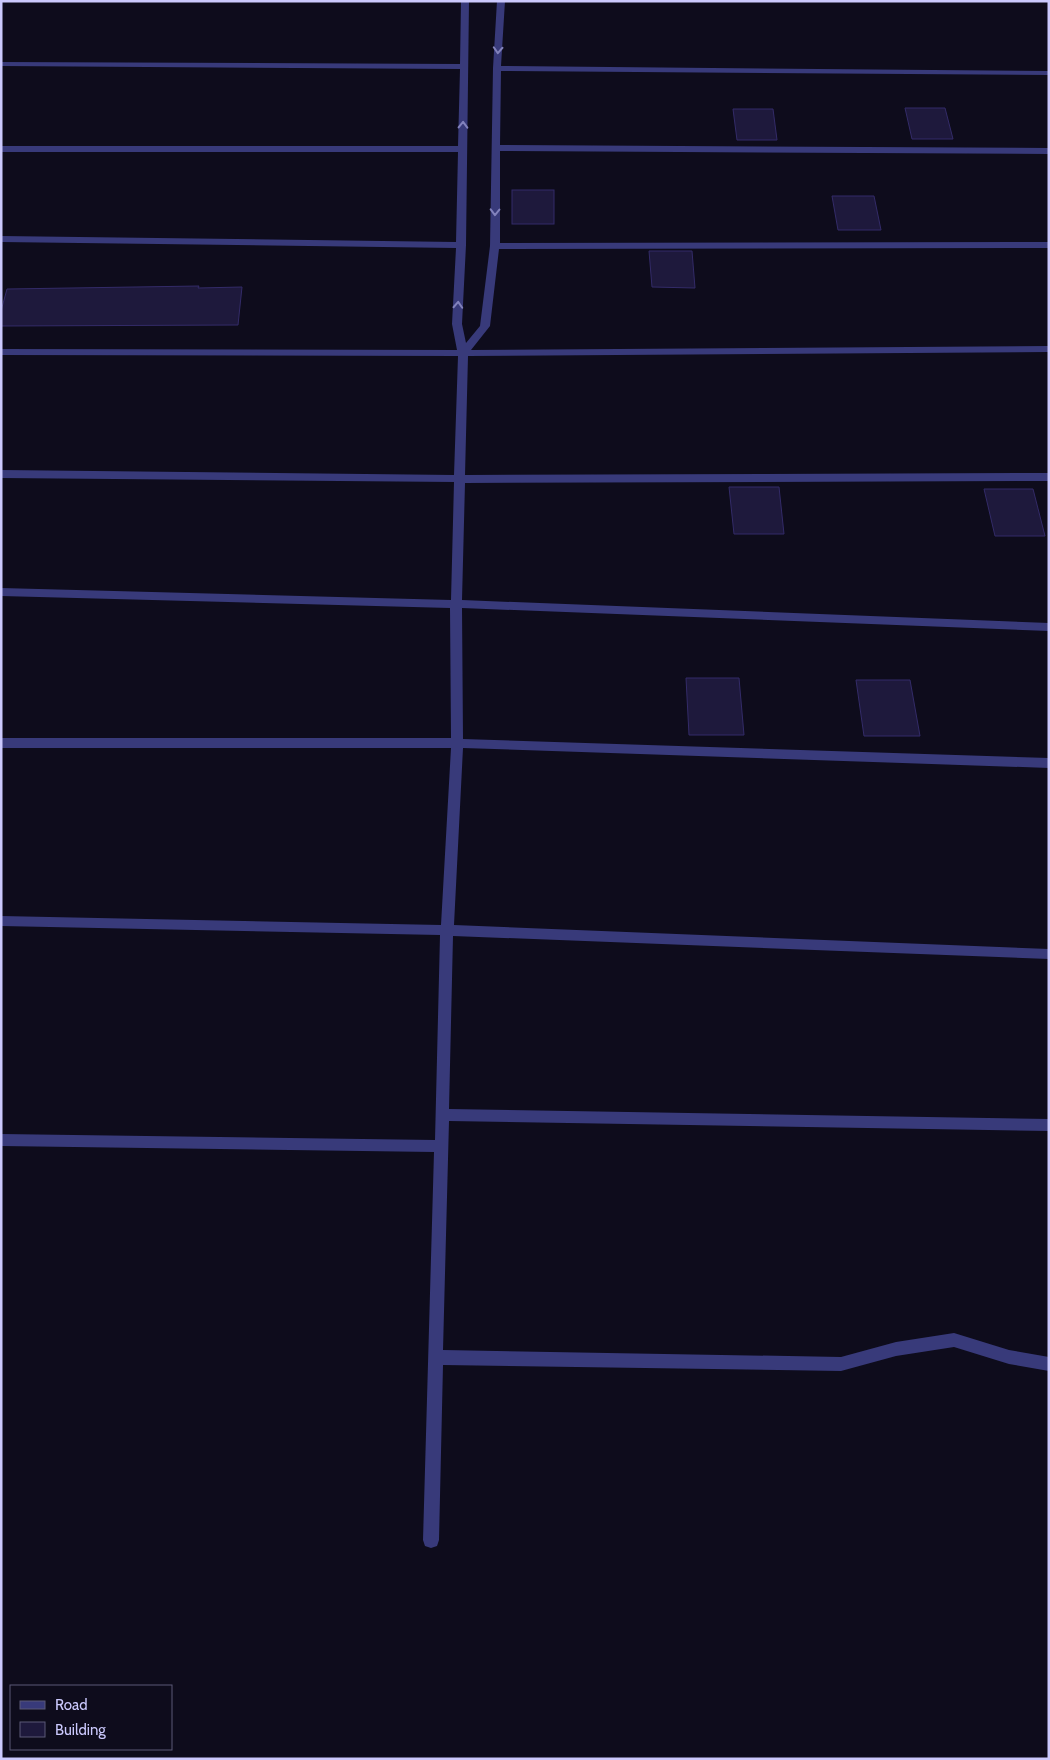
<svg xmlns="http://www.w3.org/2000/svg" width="1050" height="1760" viewBox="0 0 1050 1760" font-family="Cabin,sans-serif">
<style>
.building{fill:#1e193c;stroke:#332b68}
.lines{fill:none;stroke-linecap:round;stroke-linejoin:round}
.minor{fill:#383a7a;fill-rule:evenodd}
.oneway{stroke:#8282bc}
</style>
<rect width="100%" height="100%" fill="#0e0c1c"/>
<g class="building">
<path d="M 905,108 L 945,108 L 953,139 L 912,139 Z"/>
<path d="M 733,109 L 773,109 L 777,140 L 737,140 Z"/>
<rect x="512" y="190" width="42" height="34"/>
<path d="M 832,196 L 874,196 L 881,230 L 838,230 Z"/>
<path d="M 649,251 L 692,251 L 695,288 L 652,287 Z"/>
<path d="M 199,286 L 198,288 L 242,287 L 238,325 L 1,326 L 1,311 L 7,289 Z"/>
<path d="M 729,487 L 779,487 L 784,534 L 734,534 Z"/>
<path d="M 984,489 L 1033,489 L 1045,536 L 995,536 Z"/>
<path d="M 686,678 L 739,678 L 744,735 L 689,735 Z"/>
<path d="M 856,680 L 910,680 L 920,736 L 864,736 Z"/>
</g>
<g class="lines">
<path class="minor" d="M 461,1 L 469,1 L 466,245 L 462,324 L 466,343 L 480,326 L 490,246 L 493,68 L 497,1 L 505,1 L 501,66 L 1049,71 L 1049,75 L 501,71 L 500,145 L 1049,148 L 1049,154 L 500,151 L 500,243 L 1049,242 L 1049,248 L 499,249 L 490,326 L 471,350 L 1049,346 L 1049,352 L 468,356 L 465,475 L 1049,473 L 1049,481 L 465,483 L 462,600 L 1049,623 L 1049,631 L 462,608 L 463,739 L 1049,758 L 1049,768 L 463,748 L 454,925 L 1049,949 L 1049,959 L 453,936 L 449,1109 L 1049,1119 L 1049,1131 L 449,1121 L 443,1350 L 841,1357 L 896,1342 L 954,1333 L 1009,1350 L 1049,1357 L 1049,1371 L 1009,1364 L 954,1347 L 896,1356 L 841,1371 L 443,1365 L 439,1540 L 437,1546 L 431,1548 L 425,1546 L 423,1540 L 434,1152 L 1,1146 L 1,1134 L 435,1140 L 440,935 L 1,926 L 1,916 L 441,925 L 451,748 L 1,748 L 1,738 L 451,738 L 450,608 L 1,596 L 1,588 L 451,600 L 454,482 L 1,478 L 1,470 L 454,475 L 458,356 L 1,355 L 1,349 L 457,350 L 452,324 L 456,248 L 1,242 L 1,236 L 456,242 L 458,152 L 1,152 L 1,146 L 458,146 L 460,69 L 1,66 L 1,62 L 460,64 Z"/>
</g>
<defs><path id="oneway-chevron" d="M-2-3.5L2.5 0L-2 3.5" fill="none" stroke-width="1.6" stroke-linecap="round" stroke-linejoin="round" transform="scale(1.25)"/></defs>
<g class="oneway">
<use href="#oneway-chevron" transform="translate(498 50) rotate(93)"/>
<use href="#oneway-chevron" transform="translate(463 125) rotate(-89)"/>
<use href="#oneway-chevron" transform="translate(495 212) rotate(91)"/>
<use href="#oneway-chevron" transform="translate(458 305) rotate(-87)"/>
</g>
<rect width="1050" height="1760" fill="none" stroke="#cbc9fd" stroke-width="5"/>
<rect x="10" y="1685" width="162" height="65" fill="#0e0c1c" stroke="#5a5876"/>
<rect x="20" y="1701" width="25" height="8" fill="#383a7a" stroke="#5a5876"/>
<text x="55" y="1710" font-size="15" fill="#cbc9fd">Road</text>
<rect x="20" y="1722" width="25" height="15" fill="#1e193c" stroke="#5a5876"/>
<text x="55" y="1735" font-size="15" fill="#cbc9fd">Building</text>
</svg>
